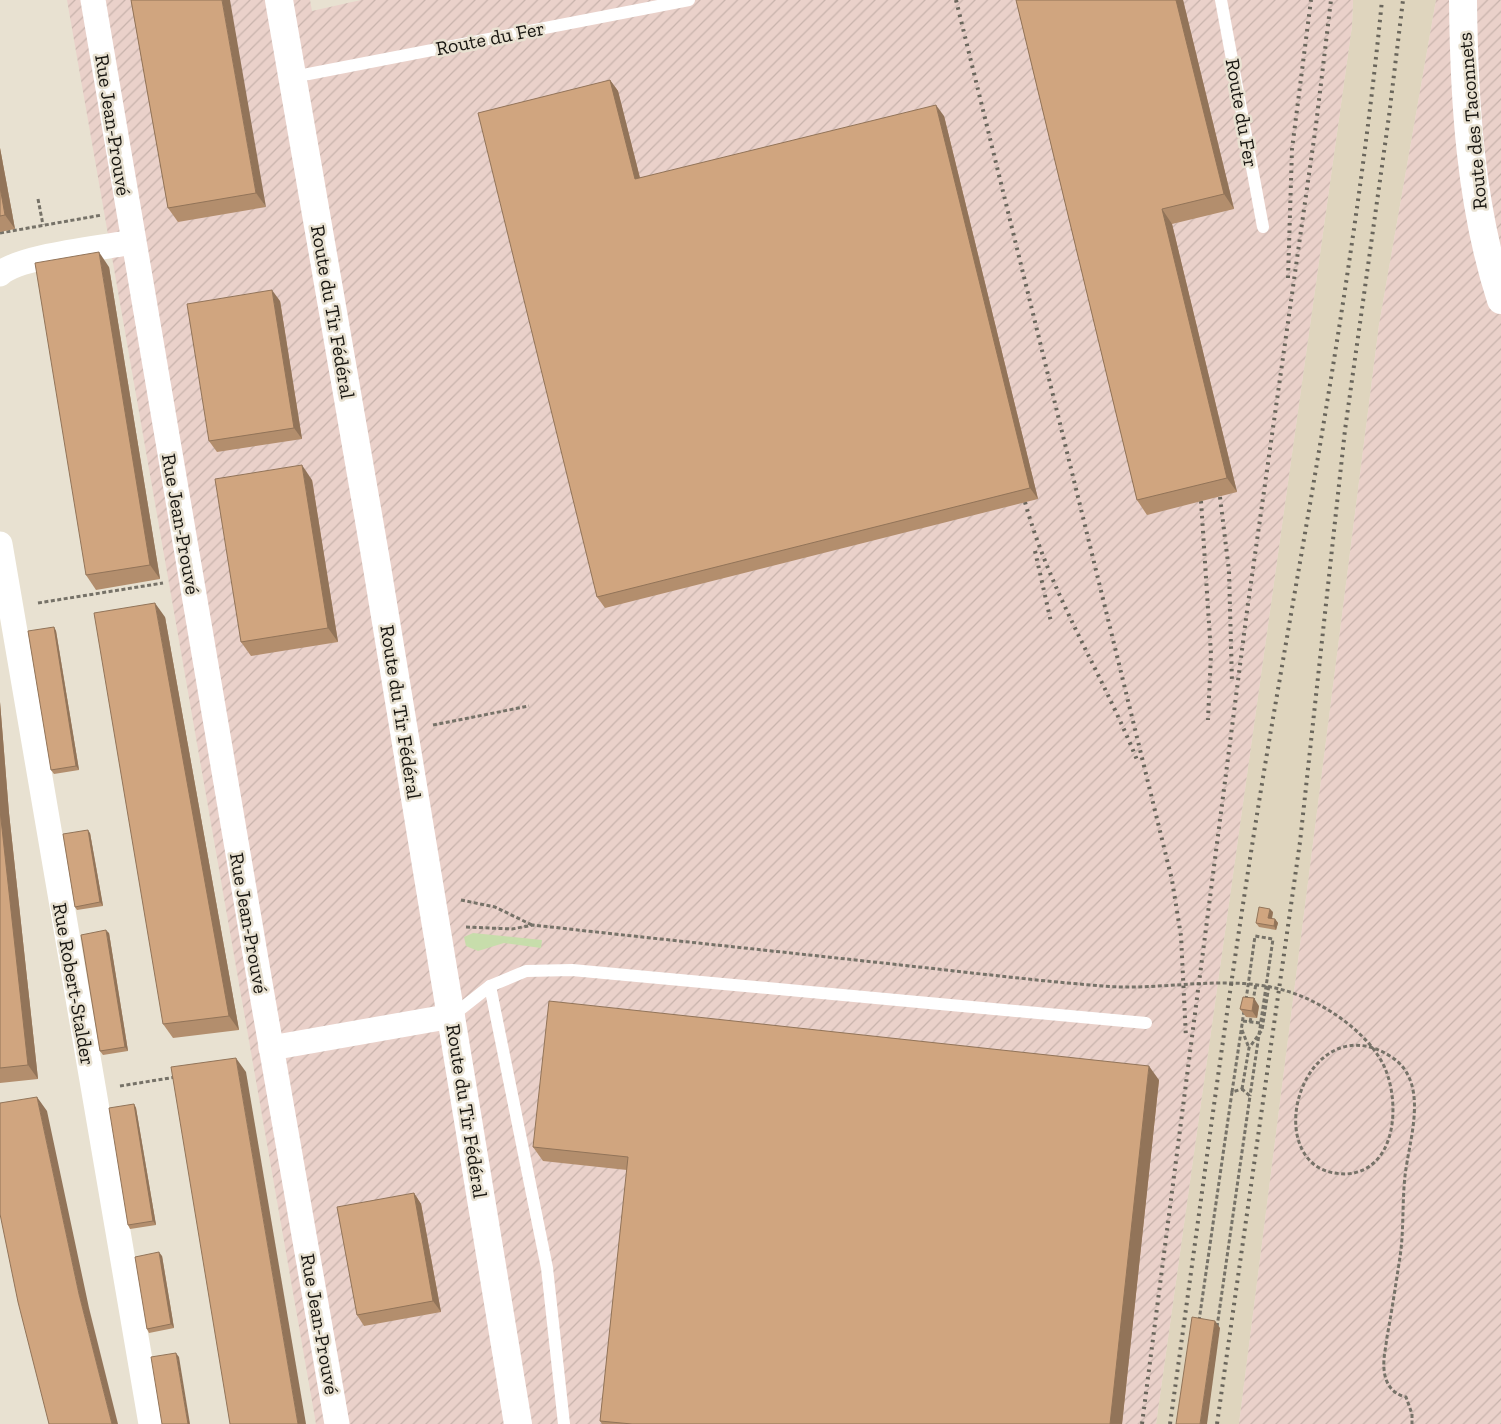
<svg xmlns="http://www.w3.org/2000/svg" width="1501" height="1424" viewBox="0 0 1501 1424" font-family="'Zilla Slab',serif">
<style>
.built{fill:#dfd5be}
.industrial{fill:url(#industrial-furrows)}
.green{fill:#c7ddab}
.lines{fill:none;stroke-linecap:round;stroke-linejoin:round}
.path{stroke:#767268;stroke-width:3;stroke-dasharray:4 2.5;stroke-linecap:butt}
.service{stroke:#fff;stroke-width:12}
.minor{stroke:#fff;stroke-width:25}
.tertiary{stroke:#fff;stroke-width:28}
.rail{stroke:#6a665c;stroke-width:4;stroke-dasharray:2.5 5;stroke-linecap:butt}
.wall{fill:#b38e6d}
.shaded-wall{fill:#927459}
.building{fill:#d0a57f;stroke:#927459}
.labels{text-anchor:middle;stroke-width:5;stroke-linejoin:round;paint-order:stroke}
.street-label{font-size:20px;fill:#171510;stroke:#e8e1d1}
</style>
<defs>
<pattern id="industrial-furrows" width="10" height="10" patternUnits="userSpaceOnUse" patternTransform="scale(1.25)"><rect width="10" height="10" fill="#ead1ca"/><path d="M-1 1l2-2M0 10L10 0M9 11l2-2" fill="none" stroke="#c8b3ac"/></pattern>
</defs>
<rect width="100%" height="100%" fill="#e8e1d1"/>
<path class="built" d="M 1353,0 L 1436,0 L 1379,325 L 1239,1424 L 1156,1424 L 1352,26 Z"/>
<g class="industrial">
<path d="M 67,0 L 310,0 L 312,11 L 361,0 L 1353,0 L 1352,26 L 1156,1424 L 316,1424 Z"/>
<path d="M 1436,0 L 1501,0 L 1501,1424 L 1239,1424 L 1379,325 Z"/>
</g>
<path class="green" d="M 473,933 L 542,940 L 541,948 L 504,943 L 478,951 L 466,946 L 464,937 Z"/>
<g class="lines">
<g class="path">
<path d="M 38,199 L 43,225"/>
<path d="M 0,233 L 102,215"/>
<path d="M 38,603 L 163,583"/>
<path d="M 433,725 L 529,706"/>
<path d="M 461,900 L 495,907 L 532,925"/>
<path d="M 466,927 L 512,929 L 533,925 C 658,939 784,952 910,966 C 974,973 1039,981 1103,986 C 1173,992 1243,968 1310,1000 C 1337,1013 1367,1035 1382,1062 C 1401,1097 1399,1171 1346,1174 C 1336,1174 1325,1172 1316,1166 C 1266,1129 1315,1009 1390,1056 C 1431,1081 1409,1139 1405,1176 C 1402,1203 1404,1230 1400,1257 C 1396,1283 1392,1310 1387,1337 C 1386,1347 1383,1358 1384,1369 C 1385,1383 1392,1394 1406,1397 L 1412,1414 L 1412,1424"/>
<path d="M 1246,1000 L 1255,936 L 1273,939 L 1250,1096"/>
<path d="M 1253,1002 L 1256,983"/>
<path d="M 1243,1021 L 1260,1023"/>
<path d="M 1250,1022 L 1252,1013"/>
<path d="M 1242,1030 L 1249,1048"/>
<path d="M 120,1086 L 176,1077"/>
<path d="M 1242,1089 L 1249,1048 L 1262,1030 L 1269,985"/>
<path d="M 1232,1092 L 1244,1011"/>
<path d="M 1199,1321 L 1232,1092 L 1242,1089"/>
<path d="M 1217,1327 L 1250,1096 L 1242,1089"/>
</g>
<g class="service">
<path d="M 1221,0 L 1263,227"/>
<path d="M 293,77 L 689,0"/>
<path d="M 490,986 L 547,1268 L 564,1424"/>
<path d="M 452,1016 L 490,986 L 526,971 L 572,970 L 1146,1023"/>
</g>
<g class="minor">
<path d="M 93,0 L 260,983 L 337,1424"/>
<path d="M 0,274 C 19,256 103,248 132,242"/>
<path d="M 0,544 L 151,1424"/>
<path d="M 271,1048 L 452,1016"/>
</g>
<g class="tertiary">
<path d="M 279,0 L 375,555 L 518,1424"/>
<path d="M 1463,0 C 1464,100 1470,204 1501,300"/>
</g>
<g class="rail">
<path d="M 956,0 L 1172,880 L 1181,936 L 1186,1038"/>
<path d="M 1288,278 L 1292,149 L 1311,0"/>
<path d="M 1220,497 L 1229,571 L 1232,683"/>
<path d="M 1201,501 L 1211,654 L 1208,720"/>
<path d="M 1025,502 C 1050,593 1102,673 1137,760"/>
<path d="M 1035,551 L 1051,622"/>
<path d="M 1142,1424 L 1247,611 L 1316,125 L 1331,0"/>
<path d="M 1170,1424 C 1204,1183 1234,941 1276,701 C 1316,468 1359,235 1382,0"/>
<path d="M 1217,1424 L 1300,842 L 1345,430 L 1389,116 L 1403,0"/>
</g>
</g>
<g class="wall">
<path d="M 131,0 L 266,207 L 178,222 L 168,208 Z"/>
<path d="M 1016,0 L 1183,0 L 1234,209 L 1172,224 L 1237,492 L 1147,515 L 1137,500 Z"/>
<path d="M 610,80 L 618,91 L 640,178 L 944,116 L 1038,499 L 605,608 L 597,597 Z"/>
<path d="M 0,148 L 15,229 L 0,232 Z"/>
<path d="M 109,267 L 160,579 L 96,590 L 86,575 Z"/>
<path d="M 280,301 L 302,439 L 217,452 L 209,441 Z"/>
<path d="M 312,480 L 338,642 L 251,656 L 241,642 Z"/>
<path d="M 165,617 L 239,1030 L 173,1038 L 163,1024 Z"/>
<path d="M 54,627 L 56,631 L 79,770 L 54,774 L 51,770 Z"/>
<path d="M 0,702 L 9,813 L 38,1079 L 0,1083 Z"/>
<path d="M 90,833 L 103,906 L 77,910 L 75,907 Z"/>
<path d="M 1273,912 L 1272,919 L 1275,919 L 1278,923 L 1276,930 L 1259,927 L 1256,923 Z"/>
<path d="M 109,933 L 128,1051 L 103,1055 L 100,1051 Z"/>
<path d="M 1259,1006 L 1257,1018 L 1246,1017 L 1240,1009 Z"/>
<path d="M 1159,1080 L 1122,1424 L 602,1424 L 600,1421 L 627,1170 L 543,1161 L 533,1147 Z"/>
<path d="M 134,1104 L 136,1108 L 156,1225 L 130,1229 L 128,1225 Z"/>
<path d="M 414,1193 L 421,1204 L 441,1312 L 364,1326 L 357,1315 Z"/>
<path d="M 162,1256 L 174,1328 L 149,1333 L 147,1329 Z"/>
</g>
<g class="shaded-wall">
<path d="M 222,0 L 230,0 L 266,207 L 256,193 Z"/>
<path d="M 1176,0 L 1183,0 L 1234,209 L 1224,194 Z"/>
<path d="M 610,80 L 618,91 L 643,190 L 635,179 Z"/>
<path d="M 936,105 L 944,116 L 1038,499 L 1030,488 Z"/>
<path d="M 0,148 L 15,229 L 5,215 L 0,187 Z"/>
<path d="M 1162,209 L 1172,224 L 1237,492 L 1227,478 Z"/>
<path d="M 99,252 L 109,267 L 160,579 L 150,565 Z"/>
<path d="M 272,290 L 280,301 L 302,439 L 294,428 Z"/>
<path d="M 302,465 L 312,480 L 338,642 L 328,628 Z"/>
<path d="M 155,603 L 165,617 L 239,1030 L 229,1016 Z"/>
<path d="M 54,627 L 56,631 L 79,770 L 76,766 Z"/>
<path d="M 0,702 L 9,813 L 38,1079 L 28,1065 L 0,810 Z"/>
<path d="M 88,830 L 90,833 L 103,906 L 100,902 Z"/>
<path d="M 1270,909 L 1273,912 L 1271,922 L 1268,918 Z"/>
<path d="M 1275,919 L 1278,923 L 1276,930 L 1274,926 Z"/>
<path d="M 106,930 L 109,933 L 128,1051 L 125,1047 Z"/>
<path d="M 1254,998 L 1259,1006 L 1257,1018 L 1252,1011 Z"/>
<path d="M 236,1058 L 246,1072 L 306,1424 L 298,1424 Z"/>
<path d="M 1149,1066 L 1159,1080 L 1122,1424 L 1110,1424 Z"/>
<path d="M 37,1097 L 47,1111 L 89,1308 L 118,1424 L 112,1424 L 79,1294 Z"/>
<path d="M 134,1104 L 136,1108 L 156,1225 L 153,1221 Z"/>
<path d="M 414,1193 L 421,1204 L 441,1312 L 433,1301 Z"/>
<path d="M 159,1252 L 162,1256 L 174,1328 L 171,1324 Z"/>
<path d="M 1215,1321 L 1220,1328 L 1207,1424 L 1200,1424 Z"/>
<path d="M 176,1353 L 179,1357 L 190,1424 L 188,1424 Z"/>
</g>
<g class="building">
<path d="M 131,0 L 222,0 L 256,193 L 168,208 Z"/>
<path d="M 1016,0 L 1176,0 L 1224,194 L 1162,209 L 1227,478 L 1137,500 Z"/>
<path d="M 610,80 L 635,179 L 936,105 L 1030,488 L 597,597 L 478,113 Z"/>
<path d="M 0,187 L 5,215 L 0,216 Z"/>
<path d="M 99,252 L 150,565 L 86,575 L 35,263 Z"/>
<path d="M 272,290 L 294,428 L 209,441 L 187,304 Z"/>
<path d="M 302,465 L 328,628 L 241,642 L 215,479 Z"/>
<path d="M 155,603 L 229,1016 L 163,1024 L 94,613 Z"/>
<path d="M 54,627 L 76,766 L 51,770 L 28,631 Z"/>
<path d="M 0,810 L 28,1065 L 0,1068 Z"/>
<path d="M 88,830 L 100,902 L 75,907 L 63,834 Z"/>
<path d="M 1259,907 L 1270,909 L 1268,918 L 1275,919 L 1274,926 L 1256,923 Z"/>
<path d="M 106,930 L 125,1047 L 100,1051 L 81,935 Z"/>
<path d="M 1243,997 L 1254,998 L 1252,1011 L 1240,1009 Z"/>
<path d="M 549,1001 L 1149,1066 L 1110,1424 L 632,1424 L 600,1421 L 628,1157 L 533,1147 Z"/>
<path d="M 236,1058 L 298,1424 L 230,1424 L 171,1067 Z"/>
<path d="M 37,1097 L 79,1294 L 112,1424 L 49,1424 L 18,1302 L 0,1214 L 0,1103 Z"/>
<path d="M 134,1104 L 153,1221 L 128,1225 L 109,1108 Z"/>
<path d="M 414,1193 L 433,1301 L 357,1315 L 337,1207 Z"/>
<path d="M 159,1252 L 171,1324 L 147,1329 L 135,1257 Z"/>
<path d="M 1192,1317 L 1215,1321 L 1200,1424 L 1176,1424 Z"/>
<path d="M 176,1353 L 188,1424 L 162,1424 L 151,1357 Z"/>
</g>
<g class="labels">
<g class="street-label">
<text transform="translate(490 38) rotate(-11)" y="7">Route du Fer</text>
<text transform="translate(1242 113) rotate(80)" y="7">Route du Fer</text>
<text transform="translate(1472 121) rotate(-95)" y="7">Route des Taconnets</text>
<text transform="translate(113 125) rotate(81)" y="7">Rue Jean-Prouvé</text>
<text transform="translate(333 312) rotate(80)" y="7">Route du Tir Fédéral</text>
<text transform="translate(181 524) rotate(80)" y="7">Rue Jean-Prouvé</text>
<text transform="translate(401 712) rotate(81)" y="7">Route du Tir Fédéral</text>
<text transform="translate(249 923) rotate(80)" y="7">Rue Jean-Prouvé</text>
<text transform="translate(74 984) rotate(80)" y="7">Rue Robert-Stalder</text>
<text transform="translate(467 1111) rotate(81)" y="7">Route du Tir Fédéral</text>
<text transform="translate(320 1324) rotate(80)" y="7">Rue Jean-Prouvé</text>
</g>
</g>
</svg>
